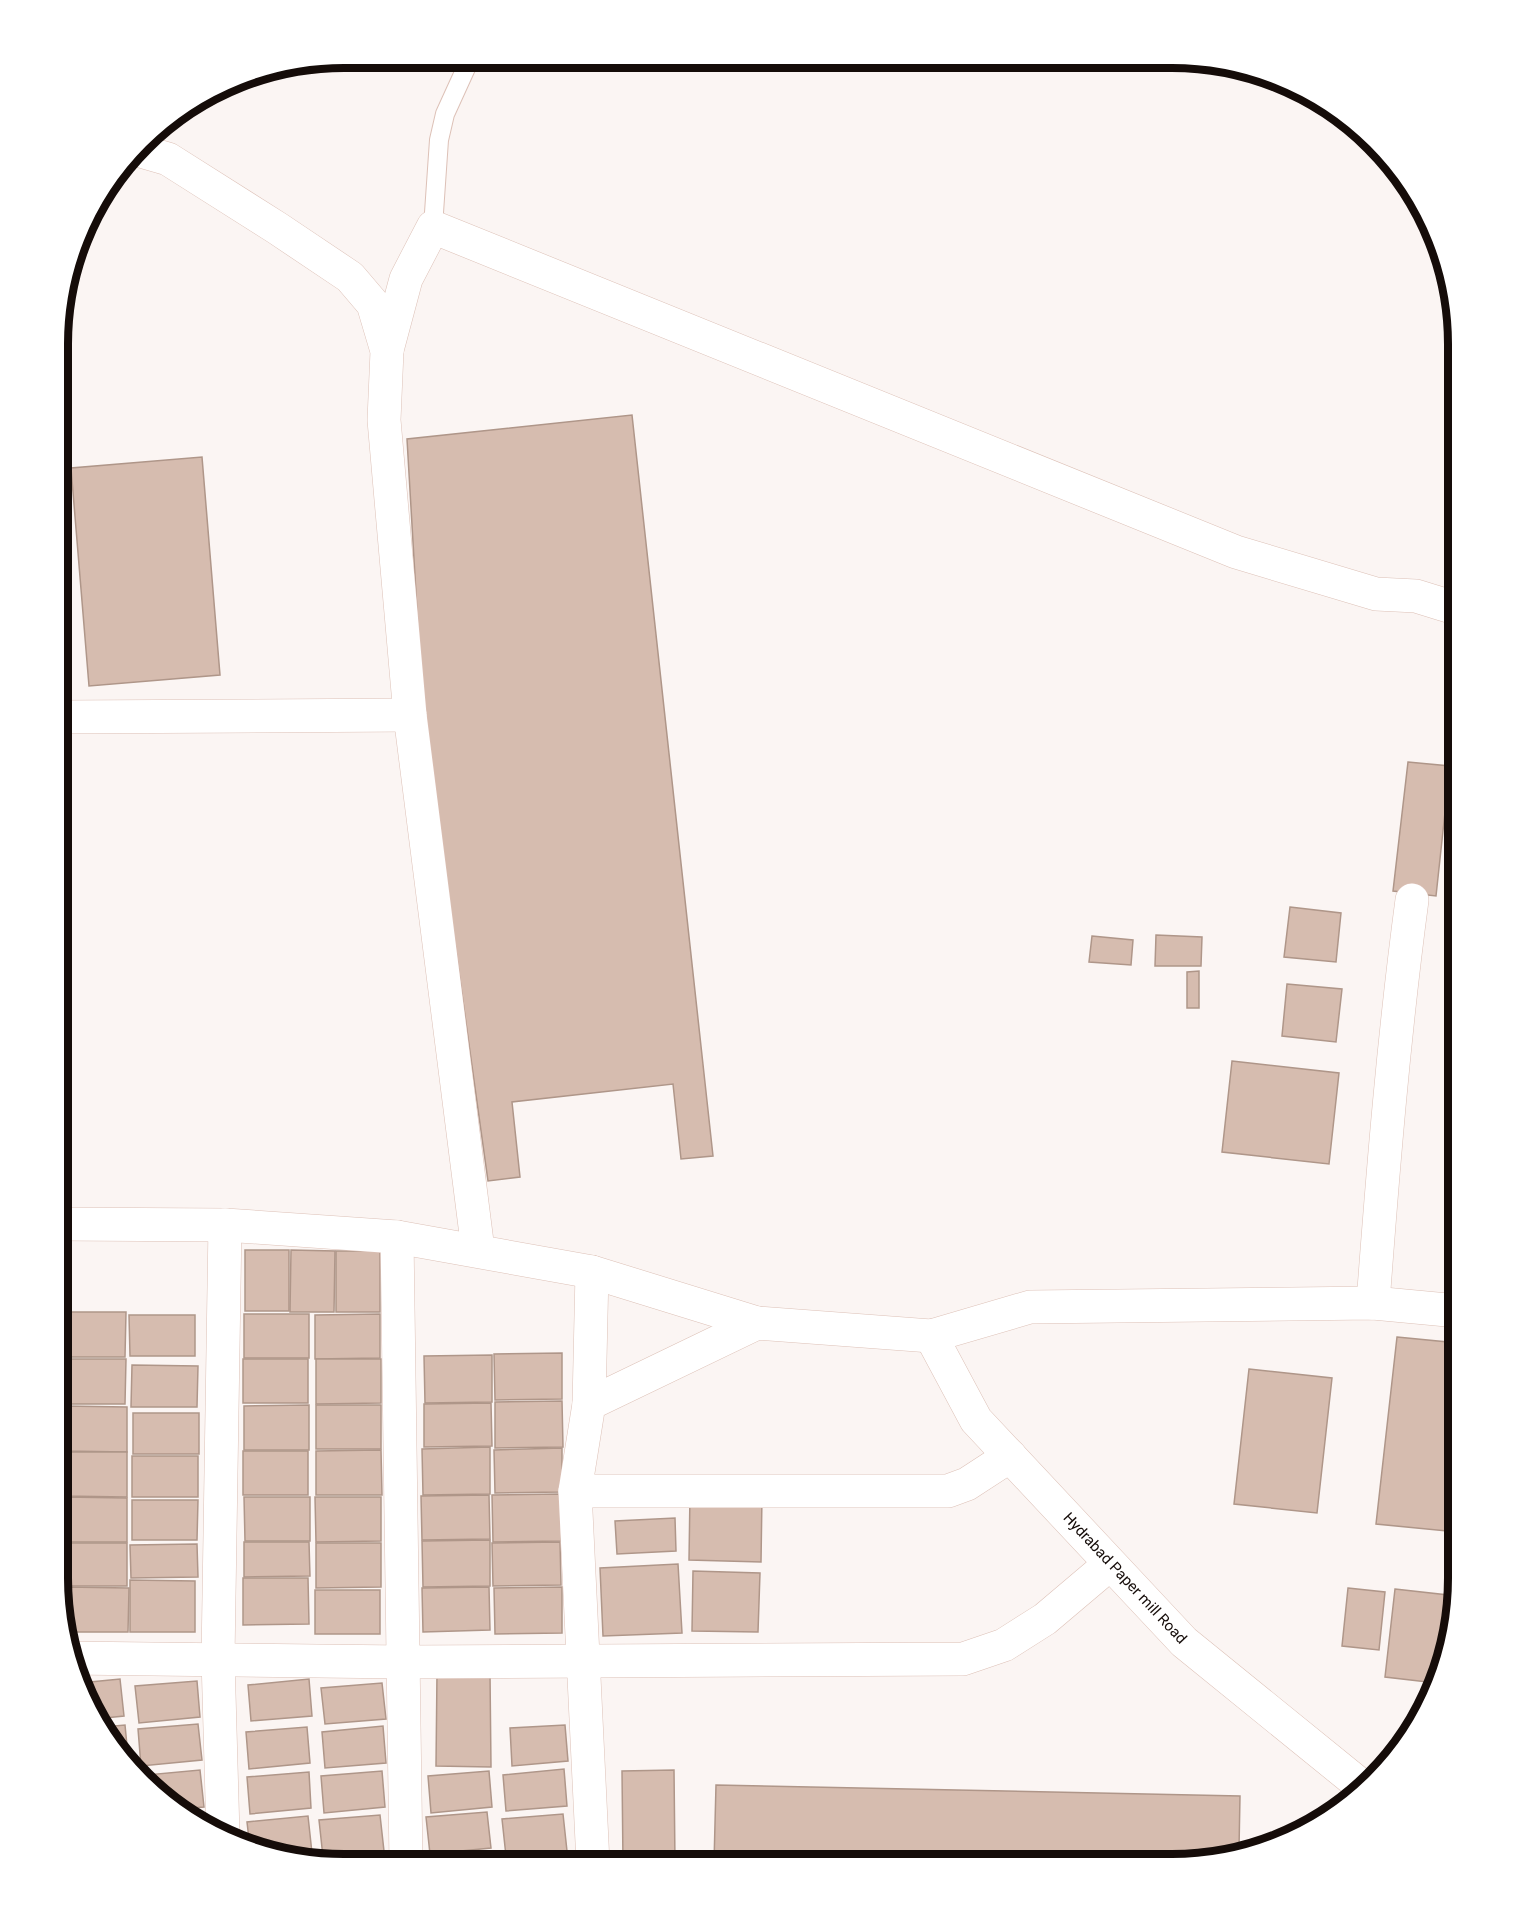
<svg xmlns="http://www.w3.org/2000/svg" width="1515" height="1921" viewBox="0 0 1515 1921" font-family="Roboto,sans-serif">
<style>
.building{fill:#d6bcaf;stroke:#af9689;stroke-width:1.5}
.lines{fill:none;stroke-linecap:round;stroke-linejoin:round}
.lane-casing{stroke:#ddc1b7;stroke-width:20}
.street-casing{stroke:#ddc1b7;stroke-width:34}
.lane{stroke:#fff;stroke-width:18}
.street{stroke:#fff;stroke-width:33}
.labels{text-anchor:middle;stroke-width:5;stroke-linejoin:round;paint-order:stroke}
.street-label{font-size:15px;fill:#150c09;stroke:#fff}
.rim{fill:none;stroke:#150c09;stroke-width:8}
</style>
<rect width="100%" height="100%" fill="#fbf5f3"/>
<g class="building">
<path d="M 632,415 L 713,1156 L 681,1159 L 673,1084 L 512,1102 L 520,1177 L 488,1181 L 423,714 L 407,439 Z"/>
<path d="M 202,457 L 220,675 L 89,686 L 71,468 Z"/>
<path d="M 1408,762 L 1450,766 L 1436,896 L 1393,891 Z"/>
<path d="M 1290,907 L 1341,913 L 1336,962 L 1284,957 Z"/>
<path d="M 1156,935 L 1202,937 L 1201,966 L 1155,966 Z"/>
<path d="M 1092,936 L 1133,940 L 1131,965 L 1089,962 Z"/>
<path d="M 1199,971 L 1199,1008 L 1187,1008 L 1187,972 Z"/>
<path d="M 1287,984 L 1342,989 L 1336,1042 L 1282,1036 Z"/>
<path d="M 1232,1061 L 1339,1073 L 1329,1164 L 1222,1152 Z"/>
<rect x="245" y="1250" width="44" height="61"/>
<path d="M 291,1250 L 335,1251 L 334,1312 L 290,1312 Z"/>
<rect x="336" y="1251" width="44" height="61"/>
<path d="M 62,1312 L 126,1312 L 125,1357 L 62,1357 Z"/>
<rect x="244" y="1314" width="65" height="44"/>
<path d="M 380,1314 L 380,1358 L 315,1359 L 315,1315 Z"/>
<path d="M 129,1315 L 195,1315 L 195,1356 L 130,1356 Z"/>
<path d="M 1397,1337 L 1458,1343 L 1457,1532 L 1376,1524 Z"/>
<path d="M 562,1353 L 562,1399 L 495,1400 L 494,1354 Z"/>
<path d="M 492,1355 L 492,1402 L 425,1403 L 424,1356 Z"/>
<path d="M 62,1359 L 126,1359 L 125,1404 L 62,1404 Z"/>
<rect x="243" y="1359" width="65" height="44"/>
<path d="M 316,1359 L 381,1359 L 381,1403 L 316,1404 Z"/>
<path d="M 132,1365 L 198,1366 L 197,1407 L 131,1407 Z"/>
<path d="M 1249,1369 L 1332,1378 L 1317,1513 L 1234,1504 Z"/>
<path d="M 562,1401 L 563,1447 L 495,1448 L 495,1402 Z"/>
<path d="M 491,1403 L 492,1446 L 424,1447 L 424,1404 Z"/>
<path d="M 309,1405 L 309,1450 L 244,1450 L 244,1406 Z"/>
<rect x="316" y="1405" width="65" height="44"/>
<path d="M 64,1406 L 127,1407 L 127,1452 L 63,1451 Z"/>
<rect x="133" y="1413" width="66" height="41"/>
<path d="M 490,1447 L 490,1494 L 423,1495 L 422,1449 Z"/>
<path d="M 562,1448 L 562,1492 L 495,1493 L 494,1450 Z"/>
<path d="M 381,1450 L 382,1495 L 316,1495 L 316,1451 Z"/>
<rect x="243" y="1451" width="65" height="44"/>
<path d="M 63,1452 L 127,1452 L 127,1497 L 63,1496 Z"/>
<rect x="132" y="1456" width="66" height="41"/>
<path d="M 560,1494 L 561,1541 L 493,1542 L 492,1495 Z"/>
<path d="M 489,1495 L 490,1539 L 422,1540 L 421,1496 Z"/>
<path d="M 690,1495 L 762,1496 L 761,1562 L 689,1560 Z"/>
<path d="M 64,1497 L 127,1498 L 127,1542 L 64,1542 Z"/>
<path d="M 244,1497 L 310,1497 L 310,1541 L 245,1541 Z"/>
<path d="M 315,1497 L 381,1497 L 381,1541 L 316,1542 Z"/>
<path d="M 132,1500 L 198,1500 L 197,1540 L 132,1540 Z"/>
<path d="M 675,1518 L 676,1551 L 617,1554 L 615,1521 Z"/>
<path d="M 490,1540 L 490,1586 L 423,1587 L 422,1541 Z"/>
<path d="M 244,1542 L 309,1542 L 310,1576 L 244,1577 Z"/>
<path d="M 560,1542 L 561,1585 L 493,1586 L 492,1543 Z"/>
<rect x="64" y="1543" width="63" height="43"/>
<path d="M 316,1543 L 381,1543 L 381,1587 L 316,1588 Z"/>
<path d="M 197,1544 L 198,1577 L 131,1578 L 130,1545 Z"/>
<path d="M 678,1564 L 682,1633 L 603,1636 L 600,1568 Z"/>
<path d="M 693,1571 L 760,1573 L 758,1632 L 692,1631 Z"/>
<path d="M 243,1578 L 308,1578 L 309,1624 L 243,1625 Z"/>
<path d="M 130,1580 L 195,1581 L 195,1632 L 130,1632 Z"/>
<path d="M 65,1587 L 129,1588 L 128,1632 L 65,1632 Z"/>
<path d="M 489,1587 L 490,1630 L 423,1632 L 422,1588 Z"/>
<path d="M 562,1587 L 562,1633 L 495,1634 L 494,1588 Z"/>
<path d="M 1348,1588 L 1385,1592 L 1379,1650 L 1342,1646 Z"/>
<path d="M 1395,1589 L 1457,1596 L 1443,1669 L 1436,1683 L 1385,1677 Z"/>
<rect x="315" y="1590" width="65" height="44"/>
<path d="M 437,1673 L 490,1674 L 491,1767 L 436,1766 Z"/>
<path d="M 120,1679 L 124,1716 L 95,1719 L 80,1683 Z"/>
<path d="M 309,1679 L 312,1716 L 251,1721 L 248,1685 Z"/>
<path d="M 197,1681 L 200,1717 L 139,1723 L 135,1686 Z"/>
<path d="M 382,1683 L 386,1719 L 325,1724 L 321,1688 Z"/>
<path d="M 198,1724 L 202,1760 L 141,1766 L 138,1729 Z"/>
<path d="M 125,1725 L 128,1756 L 102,1727 Z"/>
<path d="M 565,1725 L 568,1761 L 512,1766 L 510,1728 Z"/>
<path d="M 383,1726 L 386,1763 L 325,1768 L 322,1732 Z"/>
<path d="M 307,1727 L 310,1763 L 249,1769 L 246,1732 Z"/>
<path d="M 564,1769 L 567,1806 L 506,1811 L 503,1775 Z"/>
<path d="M 200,1770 L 204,1807 L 178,1809 L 146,1775 Z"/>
<path d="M 674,1770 L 675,1863 L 623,1863 L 622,1771 Z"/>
<path d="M 382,1771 L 385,1807 L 324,1813 L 321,1776 Z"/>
<path d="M 489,1771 L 492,1807 L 431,1813 L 428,1776 Z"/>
<path d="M 309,1772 L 311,1808 L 250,1814 L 247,1777 Z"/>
<path d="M 716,1785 L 1240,1796 L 1239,1849 L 1190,1863 L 714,1863 Z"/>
<path d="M 487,1812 L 491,1848 L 430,1854 L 426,1817 Z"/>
<path d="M 563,1814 L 567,1851 L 506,1856 L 502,1819 Z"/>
<path d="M 380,1815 L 384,1851 L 323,1857 L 319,1820 Z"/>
<path d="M 308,1816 L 312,1853 L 284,1855 L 250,1848 L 247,1822 Z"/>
</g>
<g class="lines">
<defs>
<path id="lane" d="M 433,227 L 439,140 L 445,114 L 471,57"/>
<g id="street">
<path d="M 137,150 L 168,159 L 277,228 L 350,277 L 373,304 L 387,351 L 384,420 L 410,715 L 478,1250"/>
<path d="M 387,350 L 406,279 L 433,227 L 1236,552 L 1376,594 L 1416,596 L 1458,609"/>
<path d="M 59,717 L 410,715"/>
<path d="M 58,1224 L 225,1225 L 397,1237 L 592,1272 L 757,1323"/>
<path d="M 397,1237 L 406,1863"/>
<path d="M 1373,1303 C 1383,1169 1394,1034 1412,900"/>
<path d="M 931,1336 L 976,1420 L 1184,1642 L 1359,1784"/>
<path d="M 589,1404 L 592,1272"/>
<path d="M 575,1491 L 948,1491 L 967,1484 L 1010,1456"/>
<path d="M 69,1658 L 403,1662 L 963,1659 L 1004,1645 L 1045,1619 L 1110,1564"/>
<path d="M 223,1835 L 218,1658 L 225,1225"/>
<path d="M 593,1863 L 575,1491 L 589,1404 L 757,1323 L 931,1336 L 1030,1307 L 1373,1303 L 1458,1311"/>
</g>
</defs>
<use href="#lane" class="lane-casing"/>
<use href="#street" class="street-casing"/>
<use href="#lane" class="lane"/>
<use href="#street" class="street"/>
</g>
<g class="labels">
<g class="street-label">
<text transform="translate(1125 1578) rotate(47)" y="5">Hydrabad Paper mill Road</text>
</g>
</g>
<path d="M0 0H1515V1921H0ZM344 68H1172A276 276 0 0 1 1448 344V1578A276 276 0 0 1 1172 1854H344A276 276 0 0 1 68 1578V344A276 276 0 0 1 344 68Z" fill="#fff" fill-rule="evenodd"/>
<path class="rim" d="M344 68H1172A276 276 0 0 1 1448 344V1578A276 276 0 0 1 1172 1854H344A276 276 0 0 1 68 1578V344A276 276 0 0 1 344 68Z"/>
</svg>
